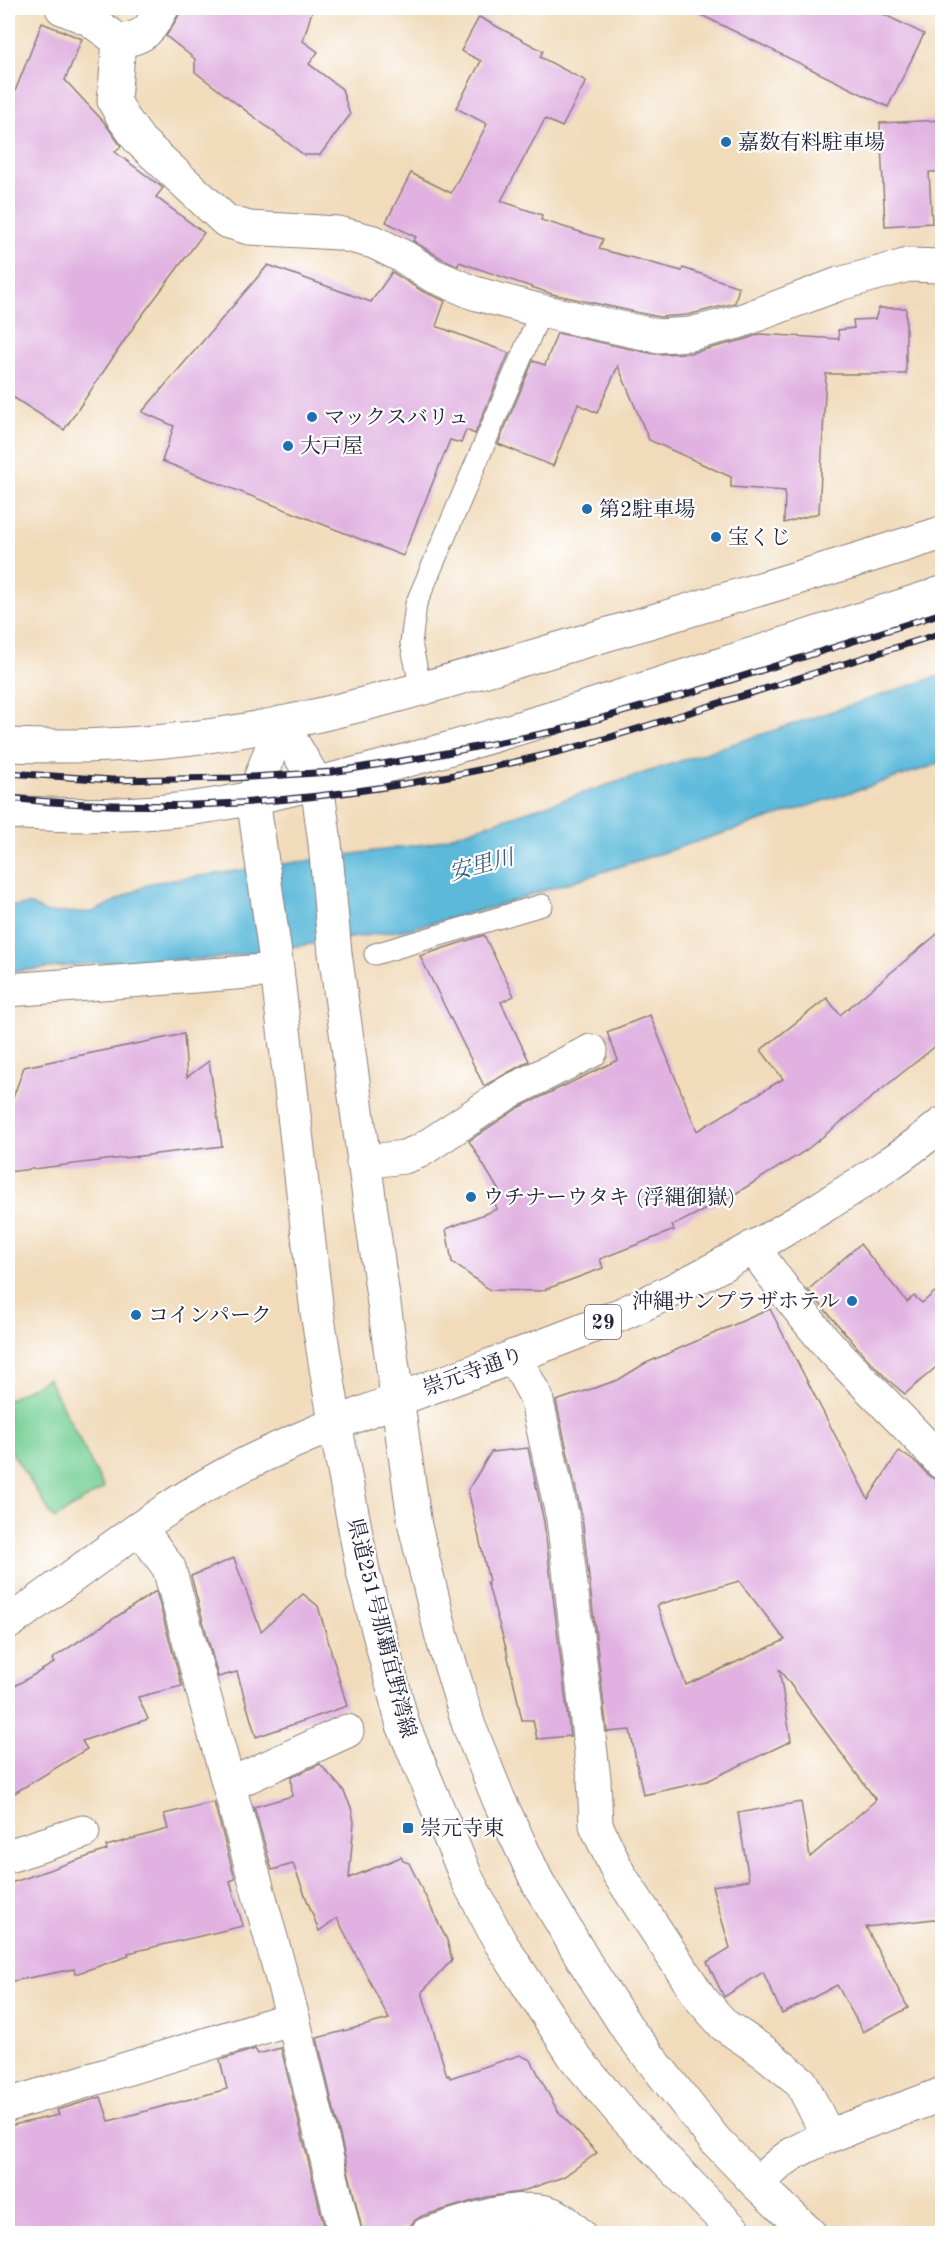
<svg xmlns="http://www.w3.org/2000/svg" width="950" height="2241" viewBox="0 0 950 2241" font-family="'Old Standard TT','Noto Serif JP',serif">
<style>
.green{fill:#77d096;stroke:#4c7968;stroke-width:1.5}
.water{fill:#5cb9da;stroke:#3f6e8a;stroke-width:1.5}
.building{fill:#e0b1e1;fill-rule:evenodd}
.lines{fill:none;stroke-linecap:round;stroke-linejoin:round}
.lane-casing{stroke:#8a7e7b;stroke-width:23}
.street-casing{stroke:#8a7e7b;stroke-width:35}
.secondary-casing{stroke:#8a7e7b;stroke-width:35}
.primary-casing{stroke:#8a7e7b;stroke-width:35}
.lane{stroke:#fff;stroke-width:21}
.street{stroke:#fff;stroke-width:33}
.secondary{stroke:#fff;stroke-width:33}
.primary{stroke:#fff;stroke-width:33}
.rail-casing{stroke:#22223b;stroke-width:7}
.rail{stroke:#fff;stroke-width:4.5;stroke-dasharray:14;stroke-linecap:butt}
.poi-dot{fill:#1f6fb2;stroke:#fff;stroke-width:2}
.labels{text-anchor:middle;stroke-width:4.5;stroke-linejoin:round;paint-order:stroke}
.shield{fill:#fff;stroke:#646476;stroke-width:1.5}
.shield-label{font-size:20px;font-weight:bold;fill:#22223b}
.poi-label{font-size:21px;fill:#22223b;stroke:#fff;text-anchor:start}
.street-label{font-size:21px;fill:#22223b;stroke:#fff}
.water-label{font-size:22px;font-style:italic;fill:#395e7b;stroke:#fff}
</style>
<rect width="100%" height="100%" fill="#fff"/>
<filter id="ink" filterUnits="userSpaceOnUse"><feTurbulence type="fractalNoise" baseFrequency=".0167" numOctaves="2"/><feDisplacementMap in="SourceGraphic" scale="12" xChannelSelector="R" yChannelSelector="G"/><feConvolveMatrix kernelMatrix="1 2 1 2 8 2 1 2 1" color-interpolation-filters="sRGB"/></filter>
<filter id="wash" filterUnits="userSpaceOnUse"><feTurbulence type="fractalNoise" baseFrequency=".008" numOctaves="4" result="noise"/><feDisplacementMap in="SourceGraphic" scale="24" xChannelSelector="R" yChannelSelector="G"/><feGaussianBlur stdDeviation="1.35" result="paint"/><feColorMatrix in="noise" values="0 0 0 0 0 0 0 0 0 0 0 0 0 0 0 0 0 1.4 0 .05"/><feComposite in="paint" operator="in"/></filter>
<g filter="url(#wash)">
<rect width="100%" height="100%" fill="#f1dbbb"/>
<path class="green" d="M 48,1378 L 104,1488 L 54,1519 L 8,1446 L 8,1400 Z"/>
<path class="water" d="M 942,675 L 942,763 L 493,907 L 409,929 L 213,959 L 118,961 L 8,972 L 8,906 L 31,905 L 47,913 L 93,912 L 151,883 L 431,843 Z"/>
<g id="blocks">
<g class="building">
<path d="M 181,8 L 313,8 L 303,41 L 318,52 L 309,64 L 342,89 L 350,115 L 320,155 L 304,155 L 195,72 L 195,59 L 166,36 L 178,17 Z"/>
<path d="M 687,8 L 871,8 L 924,34 L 888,107 Z"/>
<path d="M 479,17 L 543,51 L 540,57 L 586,81 L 562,127 L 545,119 L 501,201 L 542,215 L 541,220 L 603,239 L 599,249 L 682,271 L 683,268 L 739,287 L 735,303 L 687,315 L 659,317 L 552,294 L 459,262 L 458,266 L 441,258 L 413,241 L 416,237 L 386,222 L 411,173 L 451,193 L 487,124 L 456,108 L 481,61 L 461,51 Z"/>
<path d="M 42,23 L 82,39 L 65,80 L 104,122 L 121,146 L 115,152 L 163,188 L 156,197 L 204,233 L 137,322 L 64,430 L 8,394 L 8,109 Z"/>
<path d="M 942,120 L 942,172 L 929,172 L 932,223 L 885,226 L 880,123 Z"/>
<path d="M 268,265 L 371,302 L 392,272 L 422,291 L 445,301 L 436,326 L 509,353 L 475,434 L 466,430 L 461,443 L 450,440 L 403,556 L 162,461 L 174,426 L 142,412 Z"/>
<path d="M 879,308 L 906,308 L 906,374 L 826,374 L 819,513 L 784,523 L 785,491 L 731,487 L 731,477 L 649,440 L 618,366 L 597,413 L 578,404 L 553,466 L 498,444 L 533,361 L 545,365 L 557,333 L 654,354 L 691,353 L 743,340 L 760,334 L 839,339 L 838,330 L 854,328 L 853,320 L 875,319 Z"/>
<path d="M 942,930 L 942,1041 L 805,1151 L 730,1197 L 672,1226 L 674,1230 L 600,1259 L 603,1268 L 541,1291 L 490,1290 L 452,1262 L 446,1229 L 497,1209 L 494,1200 L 502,1196 L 469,1141 L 518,1108 L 618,1060 L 607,1032 L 650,1015 L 697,1131 L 783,1079 L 761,1050 L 827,998 L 840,1015 Z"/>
<path d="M 484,935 L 514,996 L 501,1002 L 529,1061 L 484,1086 L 420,956 Z"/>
<path d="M 184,1034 L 187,1077 L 209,1061 L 222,1146 L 8,1172 L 8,1112 L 24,1067 Z"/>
<path d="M 860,1244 L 907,1302 L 914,1296 L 922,1303 L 942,1286 L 942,1362 L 905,1394 L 888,1380 L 863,1354 L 808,1290 Z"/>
<path d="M 770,1309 L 868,1499 L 899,1451 L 918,1464 L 929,1476 L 942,1483 L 942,1918 L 866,1927 L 908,2008 L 863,2032 L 837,1985 L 782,2014 L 763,1972 L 724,1997 L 707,1962 L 730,1948 L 712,1886 L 749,1880 L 738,1813 L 801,1802 L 810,1857 L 876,1800 L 779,1669 L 791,1741 L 707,1781 L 643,1795 L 630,1730 L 607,1732 L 582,1517 L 556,1401 L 618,1380 L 644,1364 ZM 739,1581 L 785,1640 L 686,1685 L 657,1605 Z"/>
<path d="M 528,1448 L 544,1522 L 570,1736 L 537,1739 L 533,1720 L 522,1720 L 506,1648 L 487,1582 L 489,1581 L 468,1490 L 491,1452 Z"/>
<path d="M 234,1558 L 261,1631 L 303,1594 L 318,1606 L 347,1706 L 256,1737 L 237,1672 L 218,1677 L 191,1576 Z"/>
<path d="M 156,1591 L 182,1686 L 138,1697 L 148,1719 L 82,1741 L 87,1749 L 8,1797 L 8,1690 L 54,1663 L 52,1659 L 62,1652 Z"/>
<path d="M 320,1764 L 343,1790 L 351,1807 L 354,1822 L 349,1878 L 401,1857 L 403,1861 L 409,1863 L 447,1940 L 452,1960 L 422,1992 L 447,2076 L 449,2075 L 450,2078 L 520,2055 L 531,2060 L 557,2110 L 597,2153 L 563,2177 L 520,2192 L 487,2197 L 422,2216 L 414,2221 L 410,2226 L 388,2234 L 363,2234 L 317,2038 L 389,2019 L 337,1918 L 319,1931 L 293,1864 L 272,1870 L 254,1807 L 292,1796 L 291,1777 Z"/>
<path d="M 214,1802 L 235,1879 L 230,1881 L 243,1926 L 128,1953 L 129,1956 L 75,1974 L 74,1969 L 8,1982 L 8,1884 L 107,1850 L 106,1846 L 168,1829 L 164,1814 Z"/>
<path d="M 281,2048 L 326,2234 L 8,2234 L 8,2126 L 59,2115 L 57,2110 L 101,2097 L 109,2121 L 227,2089 L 220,2060 L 255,2049 L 258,2054 Z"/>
</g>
</g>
</g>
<g filter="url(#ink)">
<use href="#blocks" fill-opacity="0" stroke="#8a7e7b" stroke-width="1.5"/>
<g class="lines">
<defs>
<g id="lane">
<path d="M 421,689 L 411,643 L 416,604 L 541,311"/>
<path d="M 375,954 L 542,905"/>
</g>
<g id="street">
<path d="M 62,8 L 89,19 L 119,41 C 145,38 150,30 162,8"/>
<path d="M 119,41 L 114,101 L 124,119 L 140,141 L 226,221 L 249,228 L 338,233 L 374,242 L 404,257 L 432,275 L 474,293 L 541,311 L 658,336 L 690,334 L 738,322 L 839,284 L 908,265 L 942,266"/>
<path d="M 8,990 L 277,970"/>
<path d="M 363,1162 L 404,1157 L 420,1151 L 509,1092 L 591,1051"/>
<path d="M 753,1247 C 779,1284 806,1321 836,1353 C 871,1391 908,1425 942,1463"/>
<path d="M 514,1356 L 536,1397 L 563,1519 L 594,1779 L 596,1825 L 619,1874 L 701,1999 L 724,2025 L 764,2052 L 801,2082 L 828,2136"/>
<path d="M 140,1528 L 169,1568 L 293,2018 L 345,2234"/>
<path d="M 229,1785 L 347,1731"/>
<path d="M 8,1856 L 83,1832"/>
<path d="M 8,2105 L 293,2018"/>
<path d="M 757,2184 C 769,2173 781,2160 796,2152 C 842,2127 894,2114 942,2094"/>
<path d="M 427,2234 C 462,2224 522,2199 557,2216 C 565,2220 572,2228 579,2234"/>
</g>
<g id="secondary">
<path d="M 281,723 L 317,784 L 325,843 L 335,953 L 415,1526 L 442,1637 L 469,1726 L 499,1800 L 537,1881 L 586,1964 L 629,2031 L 715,2140 L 757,2184 L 810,2234"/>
<path d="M 281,723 L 253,798 L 276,961 L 317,1312 L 335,1423 L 364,1576 L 403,1725 L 467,1879 L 500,1942 L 576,2059 L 626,2118 L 737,2234"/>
<path d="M 8,745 C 100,749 192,742 282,723 C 375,704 466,676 558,649 C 686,611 815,574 942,533"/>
<path d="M 8,812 C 64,816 121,816 177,810 C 216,806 254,798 292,789 C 382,769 470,743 559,716 C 687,676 815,634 942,593"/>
</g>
<path id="primary" d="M 8,1623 C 91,1565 169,1499 262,1456 C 371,1405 485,1370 596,1325 C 674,1293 747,1253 819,1209 C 861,1183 904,1156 942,1124"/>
</defs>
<use href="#lane" class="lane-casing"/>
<use href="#street" class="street-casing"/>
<use href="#secondary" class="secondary-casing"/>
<use href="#primary" class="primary-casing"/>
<use href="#lane" class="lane"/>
<use href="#street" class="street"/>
<use href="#secondary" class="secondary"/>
<use href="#primary" class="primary"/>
<defs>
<g id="rail">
<path d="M 8,773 L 112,780 L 234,778 L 332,772 L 426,757 L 556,731 L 693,692 L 942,613"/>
<path d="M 8,798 C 182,817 358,799 528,759 C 591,745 652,724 713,705 C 789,681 866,657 942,633"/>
</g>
</defs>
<use href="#rail" class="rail-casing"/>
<use href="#rail" class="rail"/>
</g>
</g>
<g class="poi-dot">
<circle cx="726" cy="142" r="6"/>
<circle cx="312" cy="417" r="6"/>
<circle cx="288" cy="446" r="6"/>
<circle cx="587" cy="509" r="6"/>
<circle cx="716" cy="537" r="6"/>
<circle cx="471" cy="1197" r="6"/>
<circle cx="852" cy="1301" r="6"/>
<circle cx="136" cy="1315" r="6"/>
<rect x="402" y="1822" width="12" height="12" rx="3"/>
</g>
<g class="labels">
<rect class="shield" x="585" y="1305" width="36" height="34" rx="4.5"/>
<g class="shield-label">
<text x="603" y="1329">29</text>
</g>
<g class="poi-label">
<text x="738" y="149">嘉数有料駐車場</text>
<text x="324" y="424">マックスバリュ</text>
<text x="300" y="453">大戸屋</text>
<text x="599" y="516">第2駐車場</text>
<text x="728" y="544">宝くじ</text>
<text x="483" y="1204">ウチナーウタキ (浮縄御嶽)</text>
<text x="840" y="1308" text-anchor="end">沖縄サンプラザホテル</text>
<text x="148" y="1322">コインパーク</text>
<text x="420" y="1835">崇元寺東</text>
</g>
<g class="street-label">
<text transform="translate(473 1371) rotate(-20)" y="7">崇元寺通り</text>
<text transform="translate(382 1628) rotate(76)" y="7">県道251号那覇宜野湾線</text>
</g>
<g class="water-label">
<text transform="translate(481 864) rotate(-15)" y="8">安里川</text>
</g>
</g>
<rect width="950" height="2241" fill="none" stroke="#fff" stroke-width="30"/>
</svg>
